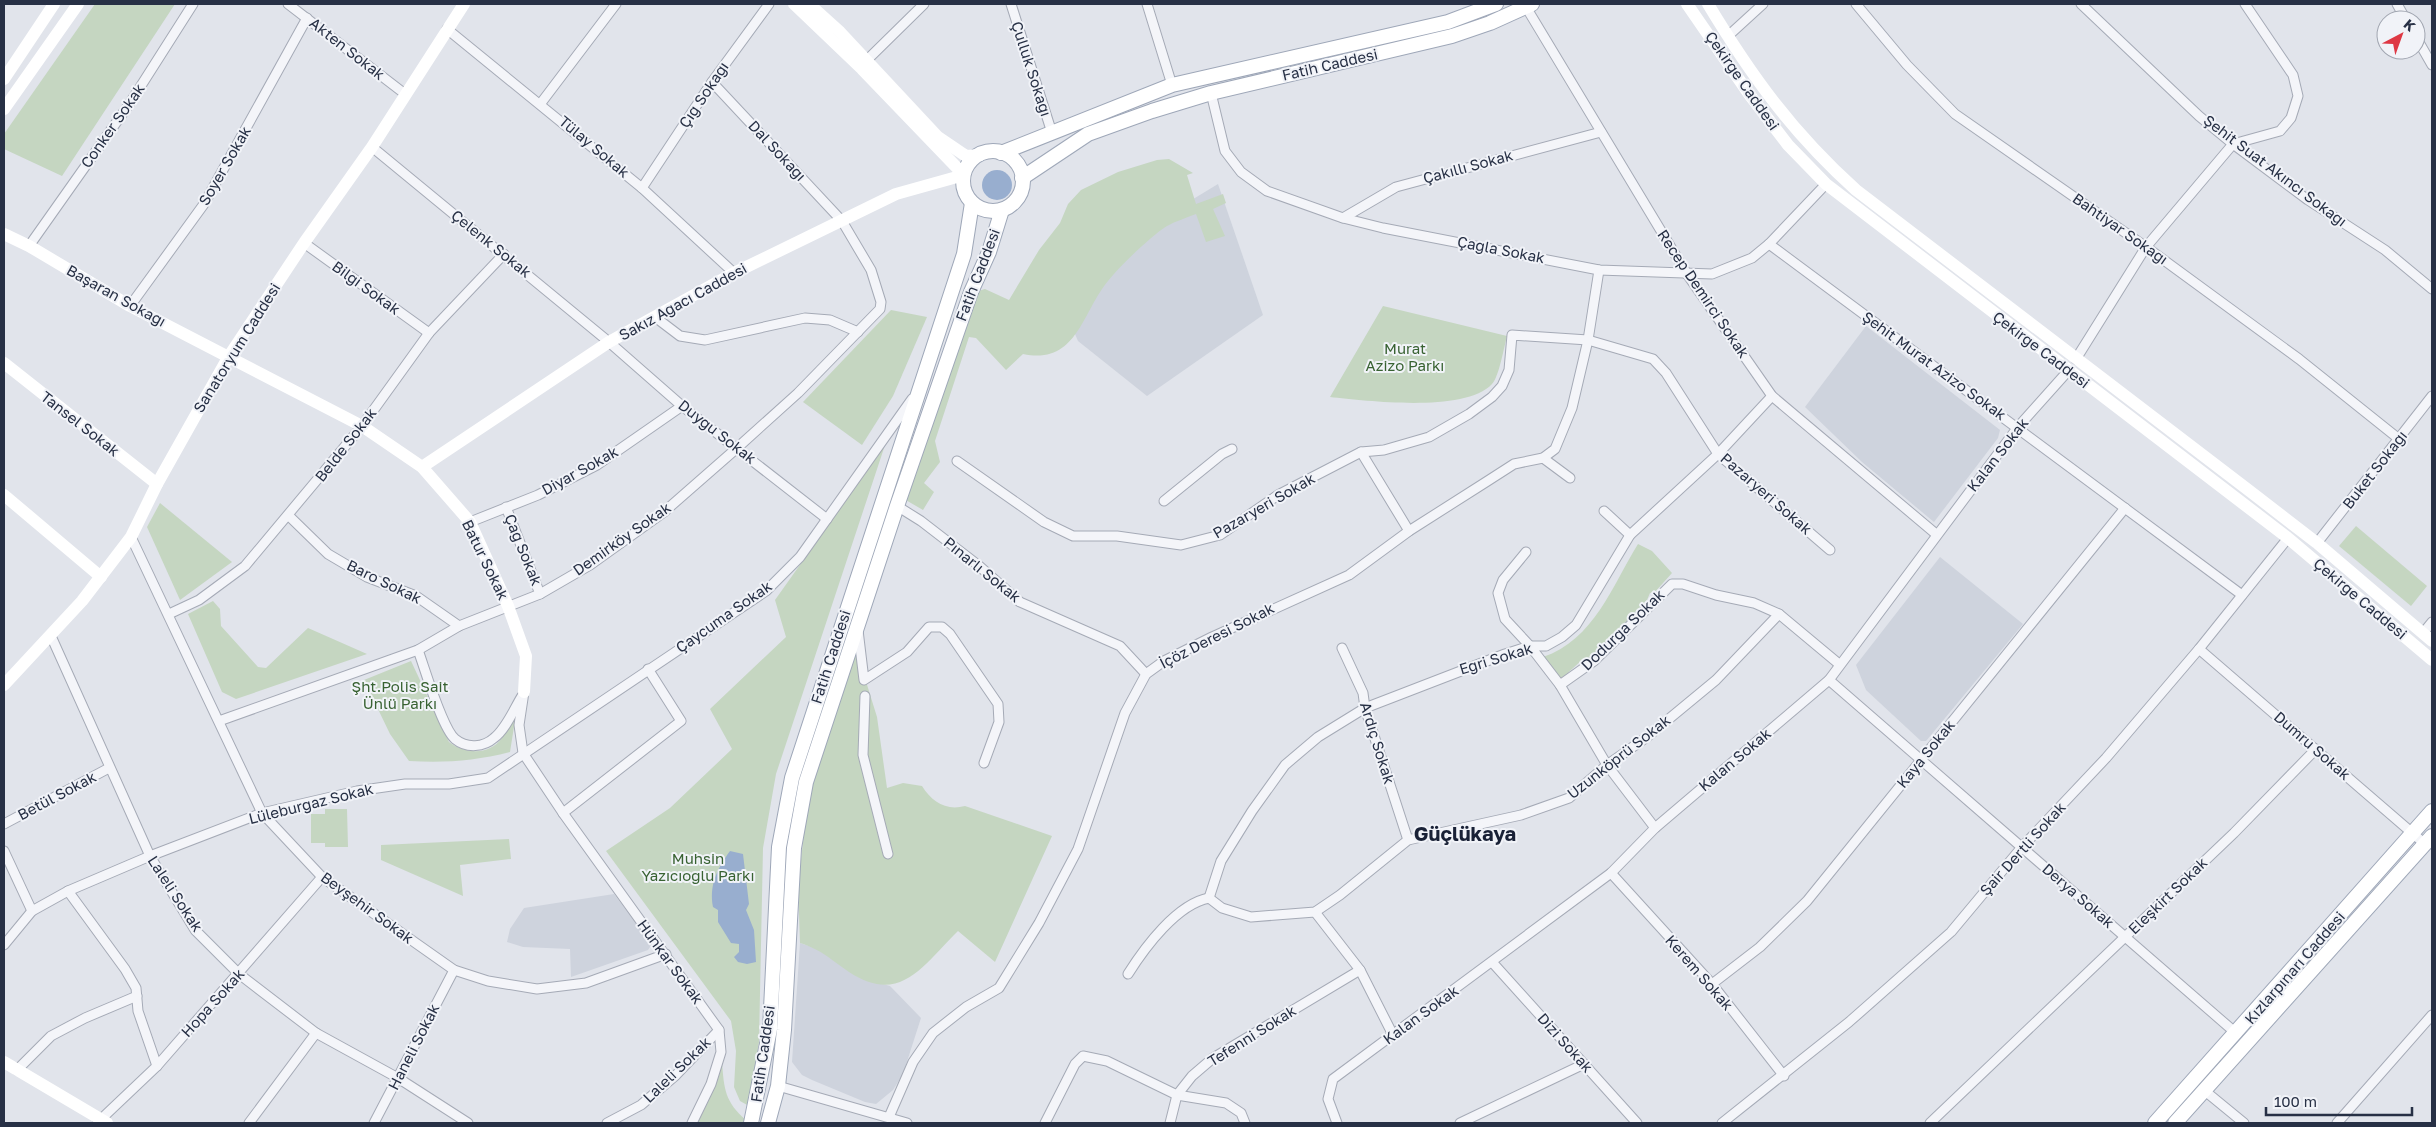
<svg xmlns="http://www.w3.org/2000/svg" width="2436" height="1127" viewBox="0 0 2436 1127" font-family="'Golos Text',sans-serif">
<style>
.built{fill:#ced3dd}
.green{fill:#c5d6c1}
.water{fill:#98aecf}
.lines{fill:none;stroke-linecap:round;stroke-linejoin:round}
.street-casing{stroke:#a5aab6;stroke-width:11}
.primary-casing{stroke:#9ea7b8;stroke-width:16}
.street{stroke:#f4f5f9;stroke-width:9}
.secondary{stroke:#fff;stroke-width:12}
.primary{stroke:#fff;stroke-width:14}
.labels{text-anchor:middle;stroke-width:4;stroke-linejoin:round;paint-order:stroke}
.street-label{font-size:15px;fill:#273045;stroke:#f1f3f8}
.park-label{font-size:15px;fill:#386232;stroke:#f1f3f8}
.district-label{font-size:20px;font-weight:bold;fill:#192136;stroke:#f1f3f8}
</style>
<rect width="100%" height="100%" fill="#e1e4eb"/>
<g class="built">
<path d="M 1218,184 L 1263,315 L 1147,396 L 1078,341 L 1069,320 L 1157,221 Z"/>
<path d="M 1866,326 L 2000,430 L 1998,438 L 1934,522 L 1862,462 L 1805,407 Z"/>
<path d="M 1940,557 L 2023,624 L 1926,741 L 1921,741 L 1866,690 L 1856,665 Z"/>
<path d="M 614,894 L 652,944 L 648,950 L 571,977 L 570,949 L 523,947 L 507,942 L 510,929 L 524,908 Z"/>
<path d="M 800,943 L 818,949 L 858,977 L 890,986 L 921,1018 L 903,1074 L 893,1090 L 876,1104 L 865,1102 L 812,1080 L 802,1075 L 792,1062 Z"/>
</g>
<g class="green">
<path d="M 95,4 L 175,4 L 62,176 L 4,149 L 4,134 Z"/>
<path d="M 1169,159 L 1193,173 L 1187,175 L 1196,204 L 1223,194 L 1226,203 L 1213,209 L 1225,236 L 1206,242 L 1196,214 C 1186,218 1176,221 1167,226 C 1152,235 1119,267 1108,281 C 1081,314 1077,365 1023,354 L 1006,370 L 976,338 L 969,337 L 935,441 L 940,462 L 924,483 L 934,492 L 923,510 L 904,499 L 978,291 L 985,289 L 1009,300 L 1039,250 L 1060,223 L 1068,204 L 1081,190 L 1118,172 L 1157,160 Z"/>
<path d="M 1383,306 L 1507,336 C 1504,347 1499,377 1492,384 C 1465,413 1368,401 1330,397 Z"/>
<path d="M 891,310 L 927,317 L 893,396 L 862,445 L 803,402 Z"/>
<path d="M 885,445 L 776,774 L 763,848 L 759,1042 L 749,1106 L 740,1101 L 734,1087 L 736,1051 L 731,1021 L 606,851 L 670,808 L 732,749 L 710,709 L 786,637 L 775,600 Z"/>
<path d="M 160,503 L 232,562 L 180,600 L 147,527 Z"/>
<path d="M 2356,526 L 2427,586 L 2411,606 L 2339,546 Z"/>
<path d="M 1638,544 L 1652,551 L 1672,573 L 1655,592 L 1650,593 L 1647,600 L 1587,662 L 1583,659 L 1560,680 L 1543,657 C 1594,640 1612,586 1638,544 Z"/>
<path d="M 213,601 L 220,609 L 221,626 L 258,667 L 266,668 L 308,628 L 367,654 L 236,699 L 222,692 L 188,614 Z"/>
<path d="M 855,646 L 877,717 L 887,788 L 903,783 L 922,786 C 932,802 946,811 965,806 L 1052,836 L 995,962 L 958,931 C 923,965 901,1006 849,972 C 830,959 822,950 800,943 L 798,885 L 810,782 Z"/>
<path d="M 411,661 L 449,742 C 465,754 489,756 502,738 C 507,730 510,722 516,714 L 510,752 C 475,761 445,763 409,761 L 390,734 L 364,680 Z"/>
<path d="M 325,809 L 347,809 L 348,847 L 325,847 L 325,843 L 311,843 L 311,814 L 325,814 Z"/>
<path d="M 509,839 L 511,859 L 460,865 L 463,896 L 381,860 L 381,845 Z"/>
<path d="M 722,1062 C 724,1089 725,1102 746,1120 L 744,1123 L 695,1123 Z"/>
</g>
<g class="water">
<circle cx="997" cy="185" r="15"/>
<path d="M 730,851 L 743,854 L 749,904 L 746,910 L 754,930 L 756,962 L 747,964 L 738,962 L 734,957 L 739,952 L 739,944 L 731,943 L 718,922 L 718,910 L 713,907 C 709,885 717,869 730,851 Z"/>
</g>
<g class="lines">
<defs>
<g id="street">
<path d="M 288,4 L 405,94"/>
<path d="M 1011,4 L 1052,133"/>
<path d="M 1147,4 L 1172,85"/>
<path d="M 1856,4 L 1907,65 L 1955,114 L 2146,247 L 2299,359 L 2399,439"/>
<path d="M 2081,4 L 2199,116 L 2233,144 L 2308,200 L 2385,250 L 2432,289"/>
<path d="M 2397,4 L 2406,20"/>
<path d="M 1526,7 L 1687,274 L 1772,396 L 1936,534"/>
<path d="M 447,29 L 642,188 L 734,273"/>
<path d="M 1728,36 L 1763,4"/>
<path d="M 2416,37 L 2432,65"/>
<path d="M 867,60 L 924,4"/>
<path d="M 1211,93 L 1225,151 L 1241,172 L 1267,191 L 1343,218 L 1383,228 L 1599,270 L 1712,274 L 1752,258 L 1769,244 L 1826,184"/>
<path d="M 541,103 L 616,4"/>
<path d="M 372,147 L 609,342 L 682,406 L 827,519"/>
<path d="M 642,188 L 712,82 L 769,4"/>
<path d="M 1343,218 L 1396,187 L 1601,132"/>
<path d="M 304,243 L 429,333"/>
<path d="M 1769,244 L 2242,595"/>
<path d="M 29,246 L 130,103 L 193,4"/>
<path d="M 130,306 L 204,204 L 307,18"/>
<path d="M 655,317 L 680,336 L 705,340 L 805,318 L 830,320 L 858,332"/>
<path d="M 2076,359 L 2146,247 L 2233,144 L 2280,131 L 2291,118 L 2298,96 L 2293,75 L 2245,4"/>
<path d="M 1361,452 L 1409,531"/>
<path d="M 1543,458 L 1570,478"/>
<path d="M 957,461 L 1044,522 L 1073,536 L 1117,536 L 1181,545 L 1220,535 L 1278,495 L 1361,452 L 1384,450 L 1429,437 L 1469,414 L 1492,397 L 1502,386 L 1509,370 L 1512,335 L 1588,340 L 1653,359 L 1666,373 L 1718,454 L 1830,550"/>
<path d="M 1164,501 L 1222,454 L 1232,449"/>
<path d="M 897,506 L 921,521 L 978,565 L 1020,602 L 1120,646 L 1146,674"/>
<path d="M 506,507 L 540,594"/>
<path d="M 1604,511 L 1630,535"/>
<path d="M 289,516 L 328,554 L 367,577 L 416,596 L 459,626"/>
<path d="M 470,522 L 538,495 L 597,465 L 682,406"/>
<path d="M 131,537 L 262,813 L 322,877 L 454,970 L 488,981 L 537,989 L 586,983 L 666,954"/>
<path d="M 2317,543 L 2432,396"/>
<path d="M 1526,552 L 1503,580 L 1498,593 L 1505,619 L 1530,646 L 1560,685 L 1607,765 L 1655,828"/>
<path d="M 169,614 L 199,600 L 245,566 L 362,426 L 429,333 L 504,254"/>
<path d="M 858,630 L 864,680 L 907,652 L 929,627 L 942,627 L 950,634 L 998,704 L 999,722 L 984,763"/>
<path d="M 2423,633 L 2432,622"/>
<path d="M 51,636 L 150,856 L 195,930 L 239,974 L 316,1033 L 398,1078 L 468,1123"/>
<path d="M 1342,648 L 1363,693 L 1365,708 L 1408,840"/>
<path d="M 2199,649 L 2425,844"/>
<path d="M 418,650 C 425,669 442,728 455,739 C 467,749 484,747 494,738 C 506,729 514,709 522,696"/>
<path d="M 1829,680 L 2237,1034"/>
<path d="M 1560,685 L 1594,661 L 1672,584 L 1683,584 L 1716,595 L 1754,603 L 1779,614 L 1839,664"/>
<path d="M 524,692 L 519,725 L 523,753 L 563,813 L 719,1030 L 721,1052 L 711,1084 L 692,1123"/>
<path d="M 865,696 L 863,755 L 888,854"/>
<path d="M 219,721 L 418,650 L 459,626 L 540,594 L 590,565 L 664,512 L 737,448 L 798,393 L 880,309 L 881,302 L 871,270 L 842,221 L 712,82"/>
<path d="M 563,813 L 681,721 L 648,669"/>
<path d="M 4,824 L 109,768"/>
<path d="M 4,851 L 32,911"/>
<path d="M 1611,873 L 1712,984 L 1784,1076"/>
<path d="M 68,891 L 125,969 L 136,988 L 138,1011 L 157,1066"/>
<path d="M 1209,898 L 1221,861 L 1252,811 L 1285,765 L 1318,737 L 1365,708 L 1505,654 L 1530,646 L 1546,646 L 1562,637 L 1576,625 L 1630,535 L 1718,454 L 1772,396"/>
<path d="M 1315,912 L 1360,970 L 1393,1035"/>
<path d="M 4,945 L 32,911 L 68,891 L 150,856 L 262,813 L 357,791 L 405,784 L 449,784 L 488,778 L 766,591 L 800,557 L 912,399"/>
<path d="M 1492,962 L 1637,1123"/>
<path d="M 1128,974 C 1145,947 1177,904 1209,898 L 1222,908 L 1251,917 L 1315,912 L 1340,895 L 1408,840 L 1521,815 L 1569,798 L 1607,765 L 1647,737 L 1716,680 L 1779,614"/>
<path d="M 1712,984 L 1760,947 L 1807,901 L 2125,508"/>
<path d="M 17,1070 L 51,1036 L 85,1018 L 137,996"/>
<path d="M 778,1086 L 907,1123"/>
<path d="M 2205,1091 L 2244,1123"/>
<path d="M 889,1117 L 913,1062 L 933,1033 L 966,1007 L 999,988 L 1039,923 L 1078,849 L 1125,713 L 1146,674 L 1164,661 L 1212,637 L 1349,575 L 1409,531 L 1486,482 L 1514,464 L 1543,458 L 1555,449 L 1572,408 L 1588,340 L 1599,270"/>
<path d="M 98,1122 L 157,1066 L 322,877"/>
<path d="M 249,1123 L 316,1033"/>
<path d="M 374,1123 L 454,970"/>
<path d="M 607,1123 L 641,1105 L 676,1075 L 719,1030"/>
<path d="M 1045,1123 L 1075,1064 L 1083,1056 L 1107,1061 L 1177,1095 L 1226,1103 L 1241,1113 L 1245,1123"/>
<path d="M 1170,1123 L 1177,1095 L 1192,1076 L 1213,1058 L 1360,970"/>
<path d="M 1337,1123 L 1328,1099 L 1333,1079 L 1611,873 L 1655,828 L 1829,680 L 2018,427 L 2068,371"/>
<path d="M 1460,1123 L 1584,1064"/>
<path d="M 1722,1123 L 1849,1022 L 1951,932 L 2022,847 L 2106,758 L 2199,649 L 2288,538"/>
<path d="M 1930,1123 L 2234,833 L 2316,749"/>
<path d="M 2337,1123 L 2432,1015"/>
</g>
<g id="primary">
<circle cx="993" cy="181" r="30"/>
<path d="M 1001,153 L 1172,85 L 1448,22 L 1496,4"/>
<path d="M 1022,178 L 1088,134 L 1152,111 L 1211,93 L 1452,36 L 1490,23 L 1532,4"/>
<path d="M 751,1123 L 770,1029 L 779,847 L 792,778 L 964,254 L 972,203"/>
<path d="M 768,1123 L 778,1086 L 784,1030 L 794,848 L 806,782 L 897,506 L 971,292 L 989,252 L 1002,210"/>
<path d="M 2155,1123 L 2432,811"/>
<path d="M 2175,1123 L 2432,836"/>
</g>
</defs>
<use href="#street" class="street-casing"/>
<use href="#primary" class="primary-casing"/>
<use href="#street" class="street"/>
<g class="secondary">
<path d="M 809,4 L 840,32 L 938,137 L 966,156 L 980,155"/>
<path d="M 1687,4 L 1749,94 L 1788,145 L 1826,184 L 2288,538 L 2432,660"/>
<path d="M 1708,4 C 1752,77 1792,132 1856,190 L 2251,492 L 2317,543 L 2432,641"/>
<path d="M 4,79 L 54,4"/>
<path d="M 4,109 L 78,4"/>
<path d="M 4,234 L 29,246 L 130,306 L 362,426 L 422,467 L 470,522 L 508,606 L 526,656 L 524,692"/>
<path d="M 4,363 L 157,484"/>
<path d="M 422,467 L 609,342 L 734,273 L 896,194 L 964,175 L 862,69 L 794,4"/>
<path d="M 4,495 L 101,577"/>
<path d="M 4,685 L 82,601 L 131,537 L 157,484 L 229,356 L 304,243 L 372,147 L 464,4"/>
<path d="M 4,1062 L 107,1123"/>
</g>
<use href="#primary" class="primary"/>
</g>
<g class="labels">
<g class="street-label">
<text transform="translate(347 49) rotate(38)" y="5">Akten Sokak</text>
<text transform="translate(1330 65) rotate(-13)" y="5">Fatih Caddesi</text>
<text transform="translate(1031 69) rotate(72)" y="5">Çulluk Sokağı</text>
<text transform="translate(1742 81) rotate(55)" y="5">Çekirge Caddesi</text>
<text transform="translate(704 95) rotate(-56)" y="5">Çığ Sokağı</text>
<text transform="translate(113 126) rotate(-55)" y="5">Conker Sokak</text>
<text transform="translate(594 147) rotate(40)" y="5">Tülay Sokak</text>
<text transform="translate(777 151) rotate(47)" y="5">Dal Sokağı</text>
<text transform="translate(225 166) rotate(-60)" y="5">Soyer Sokak</text>
<text transform="translate(1468 167) rotate(-15)" y="5">Çakıllı Sokak</text>
<text transform="translate(2275 171) rotate(37)" y="5">Şehit Suat Akıncı Sokağı</text>
<text transform="translate(2120 229) rotate(35)" y="5">Bahtiyar Sokağı</text>
<text transform="translate(491 244) rotate(39)" y="5">Çelenk Sokak</text>
<text transform="translate(1501 250) rotate(11)" y="5">Çağla Sokak</text>
<text transform="translate(978 275) rotate(-69)" y="5">Fatih Caddesi</text>
<text transform="translate(366 288) rotate(36)" y="5">Bilgi Sokak</text>
<text transform="translate(1703 294) rotate(56)" y="5">Recep Demirci Sokak</text>
<text transform="translate(116 296) rotate(29)" y="5">Başaran Sokağı</text>
<text transform="translate(683 302) rotate(-29)" y="5">Sakız Ağacı Caddesi</text>
<text transform="translate(237 348) rotate(-58)" y="5">Sanatoryum Caddesi</text>
<text transform="translate(2041 350) rotate(37)" y="5">Çekirge Caddesi</text>
<text transform="translate(1934 366) rotate(36)" y="5">Şehit Murat Azizo Sokak</text>
<text transform="translate(80 424) rotate(38)" y="5">Tansel Sokak</text>
<text transform="translate(717 432) rotate(38)" y="5">Duygu Sokak</text>
<text transform="translate(346 445) rotate(-52)" y="5">Belde Sokak</text>
<text transform="translate(1998 455) rotate(-52)" y="5">Kalan Sokak</text>
<text transform="translate(2375 470) rotate(-52)" y="5">Buket Sokağı</text>
<text transform="translate(580 471) rotate(-29)" y="5">Diyar Sokak</text>
<text transform="translate(1766 494) rotate(41)" y="5">Pazaryeri Sokak</text>
<text transform="translate(1264 506) rotate(-30)" y="5">Pazaryeri Sokak</text>
<text transform="translate(622 539) rotate(-35)" y="5">Demirköy Sokak</text>
<text transform="translate(523 550) rotate(68)" y="5">Çağ Sokak</text>
<text transform="translate(485 560) rotate(64)" y="5">Batur Sokak</text>
<text transform="translate(982 570) rotate(39)" y="5">Pınarlı Sokak</text>
<text transform="translate(384 582) rotate(26)" y="5">Baro Sokak</text>
<text transform="translate(2360 599) rotate(40)" y="5">Çekirge Caddesi</text>
<text transform="translate(724 617) rotate(-35)" y="5">Çaycuma Sokak</text>
<text transform="translate(1623 630) rotate(-44)" y="5">Dodurga Sokak</text>
<text transform="translate(1217 636) rotate(-27)" y="5">İçöz Deresi Sokak</text>
<text transform="translate(831 657) rotate(-72)" y="5">Fatih Caddesi</text>
<text transform="translate(1496 659) rotate(-17)" y="5">Eğri Sokak</text>
<text transform="translate(1377 743) rotate(73)" y="5">Ardıç Sokak</text>
<text transform="translate(2312 746) rotate(41)" y="5">Dumru Sokak</text>
<text transform="translate(1926 754) rotate(-51)" y="5">Kaya Sokak</text>
<text transform="translate(1619 757) rotate(-38)" y="5">Uzunköprü Sokak</text>
<text transform="translate(1735 760) rotate(-40)" y="5">Kalan Sokak</text>
<text transform="translate(57 796) rotate(-28)" y="5">Betül Sokak</text>
<text transform="translate(311 804) rotate(-14)" y="5">Lüleburgaz Sokak</text>
<text transform="translate(2023 849) rotate(-48)" y="5">Şair Dertli Sokak</text>
<text transform="translate(175 894) rotate(57)" y="5">Laleli Sokak</text>
<text transform="translate(2078 896) rotate(41)" y="5">Derya Sokak</text>
<text transform="translate(2168 896) rotate(-44)" y="5">Eleşkirt Sokak</text>
<text transform="translate(367 908) rotate(36)" y="5">Beyşehir Sokak</text>
<text transform="translate(670 962) rotate(54)" y="5">Hünkar Sokak</text>
<text transform="translate(2295 968) rotate(-49)" y="5">Kızlarpınarı Caddesi</text>
<text transform="translate(1699 973) rotate(49)" y="5">Kerem Sokak</text>
<text transform="translate(213 1003) rotate(-48)" y="5">Hopa Sokak</text>
<text transform="translate(1421 1015) rotate(-36)" y="5">Kalan Sokak</text>
<text transform="translate(1252 1036) rotate(-32)" y="5">Tefenni Sokak</text>
<text transform="translate(1565 1043) rotate(48)" y="5">Dizi Sokak</text>
<text transform="translate(414 1047) rotate(-63)" y="5">Haneli Sokak</text>
<text transform="translate(763 1054) rotate(-82)" y="5">Fatih Caddesi</text>
<text transform="translate(677 1070) rotate(-44)" y="5">Laleli Sokak</text>
</g>
<g class="park-label">
<text x="1405" y="354">Murat<tspan x="1405" dy="17">Azizo Parkı</tspan></text>
<text x="400" y="692">Şht.Polis Sait<tspan x="400" dy="17">Ünlü Parkı</tspan></text>
<text x="698" y="864">Muhsin<tspan x="698" dy="17">Yazıcıoğlu Parkı</tspan></text>
</g>
<g class="district-label">
<text x="1465" y="841">Güçlükaya</text>
</g>
</g>
<rect width="2436" height="1127" fill="none" stroke="#273045" stroke-width="10"/>
<g transform="translate(2401 35) rotate(41)"><circle r="24" fill="#f1f3f8" stroke="#a0a5b0"/>
<path d="M0-4L9 19L0 12L-9 19Z" fill="#de3844"/>
<text y="-8" font-size="14" font-weight="bold" text-anchor="middle" fill="#273045">K</text>
</g>
<path d="M2266 1107v8h146v-8" fill="none" stroke="#273045" stroke-width="2.5"/>
<text x="2274" y="1107" font-size="15" fill="#273045" stroke="#f1f3f8" stroke-width="4" paint-order="stroke">100 m</text>
</svg>
